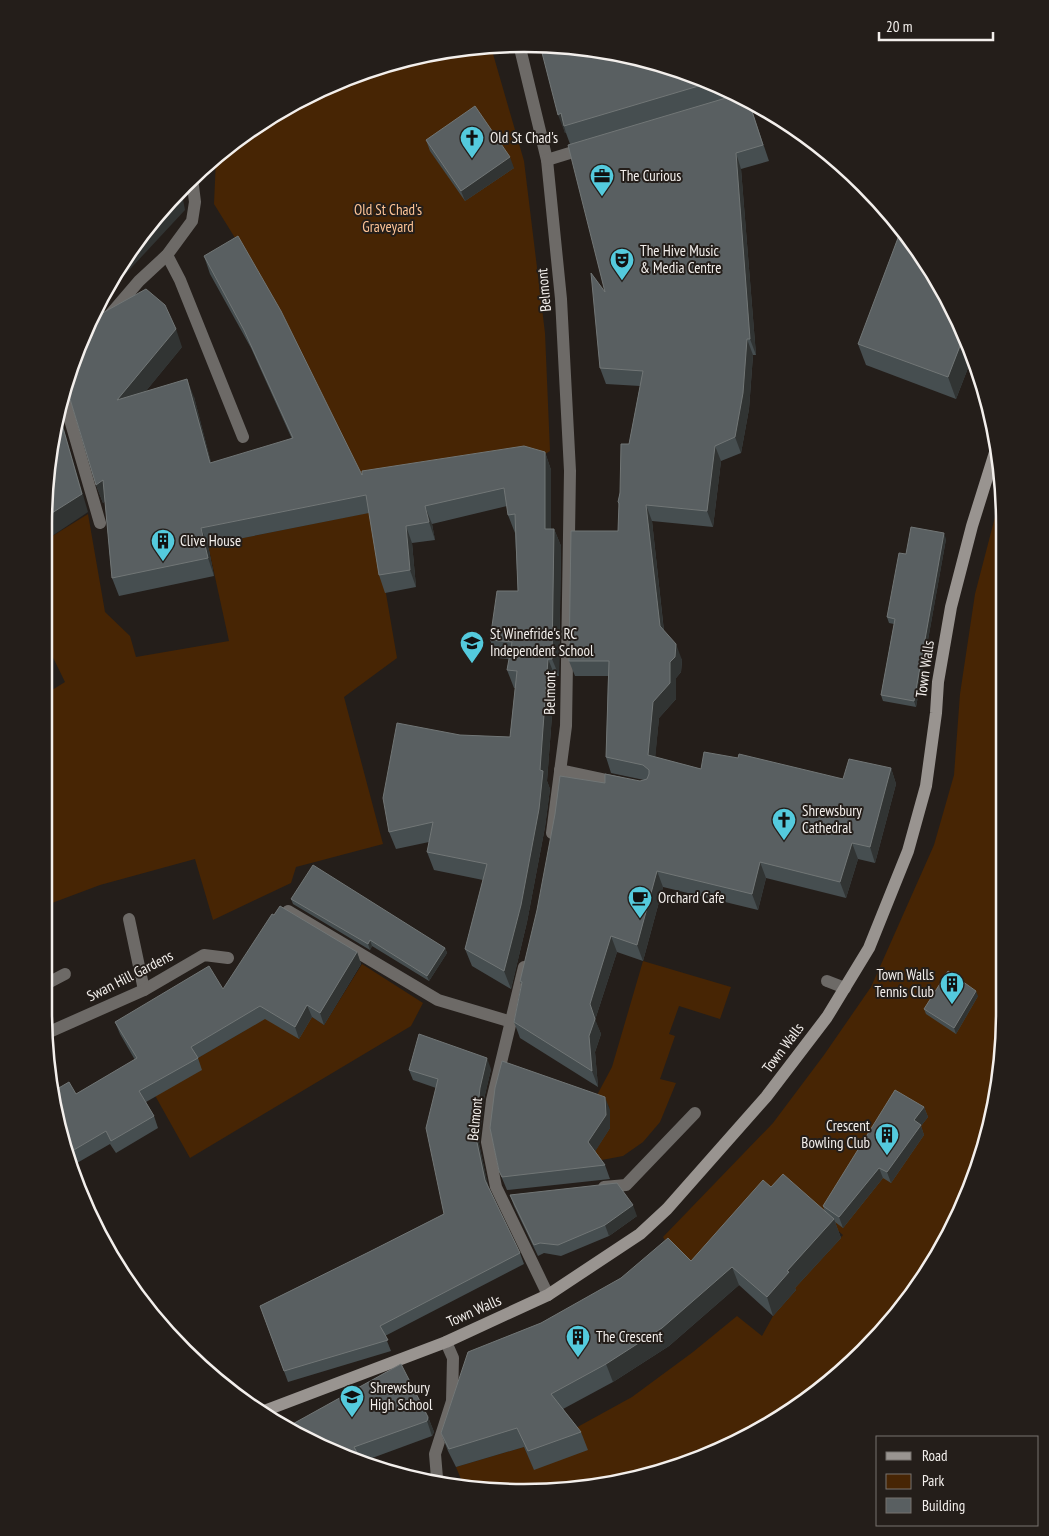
<svg xmlns="http://www.w3.org/2000/svg" width="1049" height="1536" viewBox="0 0 1049 1536" font-family="'PT Sans Narrow',sans-serif">
<style>
.green{fill:#472504}
.lines{fill:none;stroke-linecap:round;stroke-linejoin:round}
.lane{stroke:#6d6a67;stroke-width:12}
.street{stroke:#6d6a67;stroke-width:12}
.secondary{stroke:#999490;stroke-width:12}
.wall{fill:#464e50}
.shaded-wall{fill:#313433}
.building{fill:#595f61;stroke:#717676}
.labels{text-anchor:middle;stroke-width:4;stroke-linejoin:round;paint-order:stroke}
.poi-label{font-size:15px;fill:#f3efec;stroke:#241e1a;text-anchor:start}
.park-label{font-size:15px;fill:#fcc396;stroke:#241e1a}
.street-label{font-size:15px;fill:#f3efec;stroke:#241e1a}
.rim{fill:none;stroke:#f3efec;stroke-width:2.5}
</style>
<rect width="100%" height="100%" fill="#241e1a"/>
<g class="green">
<path d="M 491,47 L 524,161 L 545,333 L 550,451 L 531,463 L 367,489 L 245,254 L 214,204 L 216,159 L 257,125 L 340,80 L 430,53 Z"/>
<path d="M 1002,490 L 1005,525 L 1005,1012 L 996,1105 L 956,1224 L 865,1351 L 765,1428 L 619,1483 L 493,1491 L 463,1484 L 456,1467 L 524,1447 L 534,1469 L 572,1430 L 632,1397 L 693,1352 L 737,1316 L 762,1336 L 773,1316 L 795,1291 L 770,1268 L 818,1263 L 843,1235 L 792,1191 L 722,1270 L 674,1256 L 663,1237 L 773,1123 L 824,1055 L 871,987 L 934,845 L 954,775 L 960,694 L 975,594 Z"/>
<path d="M 372,512 L 397,658 L 344,697 L 383,844 L 296,867 L 291,883 L 213,920 L 195,859 L 100,885 L 44,906 L 44,695 L 65,682 L 44,639 L 44,544 L 46,540 L 88,514 L 105,612 L 130,636 L 136,657 L 229,641 L 208,545 Z"/>
<path d="M 643,961 L 731,987 L 720,1019 L 679,1006 L 669,1034 L 675,1036 L 660,1079 L 676,1083 L 660,1122 L 643,1142 L 623,1156 L 591,1162 L 591,1155 L 610,1128 L 609,1106 L 596,1097 L 612,1067 Z"/>
<path d="M 362,964 L 423,1003 L 411,1026 L 190,1158 L 143,1074 L 196,1059 L 244,1031 L 230,1007 L 312,1017 L 324,1025 Z"/>
</g>
<g class="lines">
<g class="lane">
<path d="M 167,255 L 180,280 L 243,437"/>
<path d="M 64,399 L 100,523"/>
<path d="M 560,770 L 621,783"/>
<path d="M 288,911 L 438,1000 L 512,1022"/>
<path d="M 129,919 L 144,990"/>
<path d="M 827,981 L 845,988"/>
<path d="M 44,985 L 65,974"/>
<path d="M 47,1033 L 144,990 L 204,955 L 228,958"/>
<path d="M 604,1187 L 626,1185 L 695,1113"/>
</g>
<g class="street">
<path d="M 519,44 L 547,160 L 561,299 L 570,471 L 566,726 L 552,833"/>
<path d="M 547,160 L 586,148"/>
<path d="M 109,316 L 139,281 L 167,255 L 192,221 L 195,202 L 192,178"/>
<path d="M 524,967 L 492,1100 L 487,1142 L 496,1187 L 548,1295"/>
<path d="M 437,1478 L 435,1454 L 452,1401 L 453,1358 L 446,1342"/>
</g>
<path class="secondary" d="M 264,1411 L 446,1342 L 548,1295 L 640,1234 L 667,1209 L 766,1097 L 827,1017 L 869,948 L 908,851 L 926,786 L 936,713 L 938,682 L 951,607 L 972,526 L 997,446"/>
</g>
<g class="wall">
<path d="M 539,45 L 618,53 L 708,80 L 749,102 L 769,161 L 741,169 L 756,355 L 753,355 L 749,409 L 741,453 L 721,461 L 713,527 L 652,521 L 664,631 L 682,660 L 681,672 L 676,678 L 676,699 L 659,718 L 655,757 L 701,769 L 843,779 L 891,768 L 896,784 L 875,863 L 858,859 L 846,898 L 766,878 L 758,910 L 663,887 L 643,961 L 617,952 L 595,1020 L 601,1034 L 595,1052 L 598,1087 L 520,1038 L 514,1022 L 521,985 L 520,981 L 605,783 L 640,781 L 644,780 L 611,773 L 606,757 L 608,676 L 575,676 L 569,661 L 618,531 L 619,506 L 618,502 L 640,386 L 606,384 L 600,368 L 605,292 L 570,144 L 566,133 L 565,133 L 542,52 Z"/>
<path d="M 426,140 L 514,168 L 465,201 L 430,151 Z"/>
<path d="M 204,256 L 362,475 L 545,452 L 551,470 L 551,529 L 554,529 L 561,546 L 559,676 L 555,676 L 547,781 L 550,789 L 545,827 L 527,922 L 511,989 L 472,966 L 465,949 L 483,880 L 434,870 L 427,852 L 429,842 L 396,849 L 389,832 L 460,735 L 510,737 L 515,688 L 514,688 L 507,670 L 509,659 L 497,658 L 490,640 L 518,591 L 515,533 L 508,515 L 507,506 L 432,524 L 435,540 L 412,543 L 416,587 L 385,593 L 379,575 L 369,513 L 208,545 L 214,576 L 119,596 L 112,578 L 105,501 L 103,503 L 96,485 L 67,389 L 182,347 L 145,392 L 194,397 L 211,463 L 292,439 L 251,348 L 210,274 Z"/>
<path d="M 969,340 L 973,355 L 956,399 L 866,365 L 858,344 Z"/>
<path d="M 946,539 L 916,707 L 883,701 L 881,695 L 894,624 L 889,623 L 887,617 L 906,554 Z"/>
<path d="M 291,899 L 445,948 L 447,953 L 429,981 L 372,946 L 370,950 L 293,904 Z"/>
<path d="M 357,952 L 361,964 L 324,1025 L 312,1017 L 299,1039 L 265,1019 L 198,1058 L 202,1070 L 146,1102 L 154,1116 L 158,1128 L 116,1153 L 110,1144 L 70,1167 L 57,1089 L 76,1094 L 135,1060 L 120,1034 L 115,1022 L 223,989 Z"/>
<path d="M 978,996 L 956,1034 L 926,1014 L 924,1009 Z"/>
<path d="M 491,1069 L 484,1099 L 479,1144 L 488,1186 L 520,1253 L 524,1264 L 385,1336 L 391,1351 L 288,1382 L 260,1306 L 369,1252 L 444,1214 L 436,1088 L 413,1080 L 409,1070 Z"/>
<path d="M 924,1107 L 928,1117 L 921,1126 L 924,1135 L 891,1183 L 883,1178 L 843,1228 L 835,1222 L 841,1238 L 795,1288 L 796,1290 L 773,1316 L 739,1285 L 669,1346 L 613,1382 L 563,1409 L 581,1432 L 588,1450 L 534,1470 L 524,1447 L 456,1467 L 448,1451 L 441,1433 L 541,1323 L 691,1261 L 771,1187 L 825,1212 L 823,1206 Z"/>
<path d="M 610,1110 L 610,1128 L 595,1151 L 605,1165 L 610,1179 L 507,1190 L 499,1171 Z"/>
<path d="M 510,1195 L 637,1216 L 609,1236 L 561,1256 L 544,1253 L 538,1256 L 514,1206 Z"/>
<path d="M 428,1417 L 434,1432 L 432,1436 L 364,1461 L 341,1456 L 289,1426 Z"/>
</g>
<g class="shaded-wall">
<path d="M 561,113 L 564,126 L 566,133 L 565,133 L 558,115 Z"/>
<path d="M 736,153 L 741,169 L 756,355 L 750,339 Z"/>
<path d="M 510,157 L 514,168 L 465,201 L 461,191 Z"/>
<path d="M 181,189 L 185,210 L 105,296 Z"/>
<path d="M 176,329 L 182,347 L 124,418 L 117,400 Z"/>
<path d="M 965,333 L 969,340 L 973,355 L 956,399 L 948,377 Z"/>
<path d="M 747,339 L 753,355 L 749,409 L 741,453 L 735,437 Z"/>
<path d="M 187,379 L 194,397 L 216,481 L 210,463 Z"/>
<path d="M 59,412 L 88,512 L 46,540 L 44,532 L 44,518 Z"/>
<path d="M 715,446 L 721,461 L 713,527 L 707,511 Z"/>
<path d="M 545,452 L 551,470 L 551,546 L 545,529 Z"/>
<path d="M 103,480 L 109,498 L 103,503 L 96,485 Z"/>
<path d="M 646,505 L 652,521 L 665,642 L 660,626 Z"/>
<path d="M 425,506 L 432,524 L 435,540 L 429,522 Z"/>
<path d="M 406,526 L 412,543 L 416,587 L 410,570 Z"/>
<path d="M 201,528 L 208,545 L 214,576 L 208,558 Z"/>
<path d="M 554,529 L 561,546 L 559,676 L 552,659 Z"/>
<path d="M 944,533 L 946,539 L 916,707 L 914,701 Z"/>
<path d="M 676,644 L 682,660 L 681,672 L 676,678 L 676,699 L 659,718 L 654,771 L 648,755 L 653,702 L 670,662 Z"/>
<path d="M 548,659 L 555,676 L 547,781 L 550,789 L 545,827 L 527,922 L 511,989 L 504,971 L 540,770 Z"/>
<path d="M 891,768 L 896,784 L 875,863 L 870,847 Z"/>
<path d="M 852,843 L 858,859 L 846,898 L 840,882 Z"/>
<path d="M 760,862 L 766,878 L 758,910 L 752,894 Z"/>
<path d="M 657,871 L 663,887 L 643,961 L 637,945 Z"/>
<path d="M 611,936 L 617,952 L 595,1020 L 590,1004 Z"/>
<path d="M 370,940 L 372,946 L 370,950 L 368,944 Z"/>
<path d="M 445,948 L 447,953 L 429,981 L 427,976 Z"/>
<path d="M 357,952 L 361,964 L 324,1025 L 320,1013 Z"/>
<path d="M 976,991 L 978,996 L 956,1034 L 954,1028 Z"/>
<path d="M 307,1005 L 312,1017 L 299,1039 L 295,1027 Z"/>
<path d="M 595,1019 L 601,1034 L 595,1052 L 598,1087 L 592,1071 L 589,1036 Z"/>
<path d="M 487,1058 L 491,1069 L 484,1099 L 479,1144 L 489,1190 L 485,1180 L 475,1133 L 480,1088 Z"/>
<path d="M 605,1097 L 610,1110 L 610,1128 L 593,1155 L 588,1142 Z"/>
<path d="M 924,1107 L 928,1117 L 921,1126 L 924,1135 L 891,1183 L 887,1172 L 914,1120 Z"/>
<path d="M 879,1168 L 883,1178 L 843,1228 L 839,1217 Z"/>
<path d="M 633,1205 L 637,1216 L 609,1236 L 605,1225 Z"/>
<path d="M 834,1219 L 841,1238 L 795,1288 L 796,1290 L 773,1316 L 767,1297 L 787,1271 Z"/>
<path d="M 732,1267 L 739,1285 L 669,1346 L 613,1382 L 606,1364 Z"/>
<path d="M 428,1417 L 434,1432 L 432,1436 L 427,1421 Z"/>
</g>
<g class="building">
<path d="M 540,45 L 618,53 L 708,80 L 712,82 L 564,126 L 561,113 L 558,115 Z"/>
<path d="M 736,95 L 749,102 L 763,145 L 736,153 L 750,339 L 747,339 L 743,393 L 735,437 L 715,446 L 707,511 L 646,505 L 660,626 L 676,644 L 675,657 L 670,662 L 670,683 L 653,702 L 648,755 L 701,769 L 704,752 L 738,758 L 739,754 L 843,779 L 849,759 L 891,768 L 870,847 L 852,843 L 840,882 L 760,862 L 752,894 L 657,871 L 637,945 L 611,936 L 590,1004 L 595,1019 L 589,1036 L 592,1071 L 514,1022 L 522,982 L 520,981 L 537,910 L 555,814 L 560,776 L 605,783 L 605,774 L 640,781 L 647,779 L 649,774 L 649,770 L 643,765 L 606,757 L 609,661 L 569,661 L 571,531 L 618,531 L 619,503 L 618,502 L 620,493 L 621,444 L 629,444 L 643,371 L 600,368 L 591,273 L 605,292 L 568,145 Z"/>
<path d="M 475,106 L 510,157 L 461,191 L 426,140 Z"/>
<path d="M 901,230 L 924,257 L 965,333 L 948,377 L 858,344 Z"/>
<path d="M 238,236 L 281,311 L 362,475 L 362,471 L 524,446 L 545,452 L 545,529 L 554,529 L 552,659 L 548,659 L 540,770 L 543,771 L 539,809 L 521,905 L 504,971 L 465,949 L 487,864 L 427,852 L 433,822 L 389,832 L 383,798 L 397,723 L 460,735 L 510,737 L 517,671 L 507,670 L 512,642 L 490,640 L 497,591 L 518,591 L 515,514 L 508,515 L 504,488 L 425,506 L 429,522 L 406,526 L 410,570 L 379,575 L 366,495 L 201,528 L 208,558 L 112,578 L 103,480 L 96,485 L 67,389 L 89,326 L 97,316 L 146,289 L 165,305 L 176,329 L 117,400 L 187,379 L 210,463 L 293,438 L 244,330 L 204,256 Z"/>
<path d="M 59,414 L 82,494 L 44,518 L 53,431 Z"/>
<path d="M 911,527 L 944,533 L 914,701 L 881,695 L 895,619 L 887,617 L 899,553 L 906,554 Z"/>
<path d="M 313,865 L 445,948 L 427,976 L 370,940 L 368,944 L 291,899 Z"/>
<path d="M 280,906 L 357,952 L 320,1013 L 307,1005 L 295,1027 L 260,1006 L 191,1047 L 198,1058 L 139,1091 L 154,1116 L 111,1141 L 106,1131 L 67,1154 L 57,1089 L 69,1082 L 76,1094 L 137,1058 L 115,1022 L 209,966 L 223,989 L 272,914 L 274,915 Z"/>
<path d="M 948,971 L 976,991 L 954,1028 L 924,1009 Z"/>
<path d="M 419,1034 L 487,1058 L 480,1088 L 475,1133 L 485,1180 L 520,1253 L 380,1326 L 388,1340 L 284,1371 L 260,1306 L 369,1252 L 444,1214 L 426,1128 L 438,1079 L 409,1070 Z"/>
<path d="M 502,1061 L 605,1097 L 606,1115 L 588,1142 L 605,1165 L 502,1177 L 499,1171 L 490,1128 L 495,1088 Z"/>
<path d="M 895,1090 L 924,1107 L 914,1120 L 921,1125 L 887,1172 L 879,1168 L 839,1217 L 823,1206 Z"/>
<path d="M 783,1174 L 834,1219 L 787,1271 L 789,1272 L 767,1297 L 732,1267 L 662,1328 L 606,1364 L 551,1394 L 581,1432 L 528,1451 L 517,1428 L 449,1449 L 441,1433 L 468,1352 L 541,1323 L 621,1278 L 668,1238 L 691,1261 L 763,1180 L 771,1187 Z"/>
<path d="M 617,1183 L 633,1205 L 605,1225 L 558,1245 L 540,1243 L 534,1245 L 510,1195 Z"/>
<path d="M 401,1364 L 428,1417 L 427,1421 L 354,1447 L 361,1460 L 341,1456 L 289,1426 Z"/>
</g>
<defs>
<symbol id="church-pin" viewBox="-11 -11 22 30"><path d="M0 17L-7.5 6A9.5 9.5 0 1 1 7.5 6Z" fill="#54cadd" stroke="#241e1a"/><path d="M-1.2-6h2.4v3.5h3.3v2.4h-3.3V6h-2.4V-.1h-3.3v-2.4h3.3Z" fill="#111"/></symbol>
<symbol id="office-pin" viewBox="-11 -11 22 30"><path d="M0 17L-7.5 6A9.5 9.5 0 1 1 7.5 6Z" fill="#54cadd" stroke="#241e1a"/><path d="M-6-3h4V-5.5h4V-3h4V5H-6ZM-1-4.5V-3h2v-1.5ZM-6 0V1H6V0Z" fill="#111"/></symbol>
<symbol id="theatre-pin" viewBox="-11 -11 22 30"><path d="M0 17L-7.5 6A9.5 9.5 0 1 1 7.5 6Z" fill="#54cadd" stroke="#241e1a"/><path d="M-5-5.5Q0-4 5-5.5V0Q5 5 0 6Q-5 5-5 0ZM-3.3-2.5H-1v1.5H-3.3ZM1-2.5H3.3v1.5H1ZM-2.8 1Q0 5.5 2.8 1Z" fill="#111"/></symbol>
<symbol id="building-pin" viewBox="-11 -11 22 30"><path d="M0 17L-7.5 6A9.5 9.5 0 1 1 7.5 6Z" fill="#54cadd" stroke="#241e1a"/><path d="M-4-6H4V6H1V3H-1V6H-4ZM-2.5-4.3h1.7v1.8h-1.7ZM.8-4.3h1.7v1.8H.8ZM-2.5-1h1.7V.8h-1.7ZM.8-1h1.7V.8H.8Z" fill="#111"/></symbol>
<symbol id="school-pin" viewBox="-11 -11 22 30"><path d="M0 17L-7.5 6A9.5 9.5 0 1 1 7.5 6Z" fill="#54cadd" stroke="#241e1a"/><path d="M0-5L7-2L0 1L-7-2ZM-4 1L0 2.5L4 1V4Q0 6-4 4Z" fill="#111"/></symbol>
<symbol id="cafe-pin" viewBox="-11 -11 22 30"><path d="M0 17L-7.5 6A9.5 9.5 0 1 1 7.5 6Z" fill="#54cadd" stroke="#241e1a"/><path d="M-5.5-4.5H6V0H3Q3 3.5 0 3.5H-2.5Q-5.5 3.5-5.5 0ZM3-3.2v2h1.7v-2ZM-6 4.5H4V6H-6Z" fill="#111"/></symbol>
</defs>
<g fill-rule="evenodd">
<use href="#church-pin" x="458" y="124" width="28" height="38"/>
<use href="#office-pin" x="588" y="162" width="28" height="38"/>
<use href="#theatre-pin" x="608" y="246" width="28" height="38"/>
<use href="#building-pin" x="149" y="527" width="28" height="38"/>
<use href="#school-pin" x="458" y="629" width="28" height="38"/>
<use href="#church-pin" x="770" y="806" width="28" height="38"/>
<use href="#cafe-pin" x="626" y="884" width="28" height="38"/>
<use href="#building-pin" x="938" y="970" width="28" height="38"/>
<use href="#building-pin" x="873" y="1121" width="28" height="38"/>
<use href="#building-pin" x="564" y="1323" width="28" height="38"/>
<use href="#school-pin" x="338" y="1383" width="28" height="38"/>
</g>
<g class="labels">
<g class="poi-label">
<text x="490" y="143">Old St Chad's</text>
<text x="620" y="181">The Curious</text>
<text x="640" y="256">The Hive Music<tspan x="640" dy="17">&amp; Media Centre</tspan></text>
<text x="180" y="546">Clive House</text>
<text x="490" y="639">St Winefride's RC<tspan x="490" dy="17">Independent School</tspan></text>
<text x="802" y="816">Shrewsbury<tspan x="802" dy="17">Cathedral</tspan></text>
<text x="658" y="903">Orchard Cafe</text>
<text x="934" y="980" text-anchor="end">Town Walls<tspan x="934" dy="17">Tennis Club</tspan></text>
<text x="870" y="1131" text-anchor="end">Crescent<tspan x="870" dy="17">Bowling Club</tspan></text>
<text x="596" y="1342">The Crescent</text>
<text x="370" y="1393">Shrewsbury<tspan x="370" dy="17">High School</tspan></text>
</g>
<g class="park-label">
<text x="388" y="215">Old St Chad's<tspan x="388" dy="17">Graveyard</tspan></text>
</g>
<g class="street-label">
<text transform="translate(544 290) rotate(-95)" y="5">Belmont</text>
<text transform="translate(925 669) rotate(-82)" y="5">Town Walls</text>
<text transform="translate(550 693) rotate(-89)" y="5">Belmont</text>
<text transform="translate(130 976) rotate(-27)" y="5">Swan Hill Gardens</text>
<text transform="translate(783 1048) rotate(-53)" y="5">Town Walls</text>
<text transform="translate(475 1119) rotate(-84)" y="5">Belmont</text>
<text transform="translate(474 1311) rotate(-24)" y="5">Town Walls</text>
</g>
</g>
<path d="M0 0H1049V1536H0ZM524 52H524A472 472 0 0 1 996 524V1012A472 472 0 0 1 524 1484H524A472 472 0 0 1 52 1012V524A472 472 0 0 1 524 52Z" fill="#241e1a" fill-rule="evenodd"/>
<path class="rim" d="M524 52H524A472 472 0 0 1 996 524V1012A472 472 0 0 1 524 1484H524A472 472 0 0 1 52 1012V524A472 472 0 0 1 524 52Z"/>
<rect x="876" y="1436" width="162" height="90" fill="#241e1a" stroke="#77726e"/>
<rect x="886" y="1452" width="25" height="8" fill="#999490" stroke="#77726e"/>
<text x="922" y="1461" font-size="15" fill="#f3efec">Road</text>
<rect x="886" y="1474" width="25" height="15" fill="#472504" stroke="#77726e"/>
<text x="922" y="1486" font-size="15" fill="#f3efec">Park</text>
<rect x="886" y="1498" width="25" height="15" fill="#595f61" stroke="#77726e"/>
<text x="922" y="1511" font-size="15" fill="#f3efec">Building</text>
<path d="M879 32v8h114v-8" fill="none" stroke="#f3efec" stroke-width="2.5"/>
<text x="886" y="32" font-size="15" fill="#f3efec" stroke="#241e1a" stroke-width="4" paint-order="stroke">20 m</text>
</svg>
